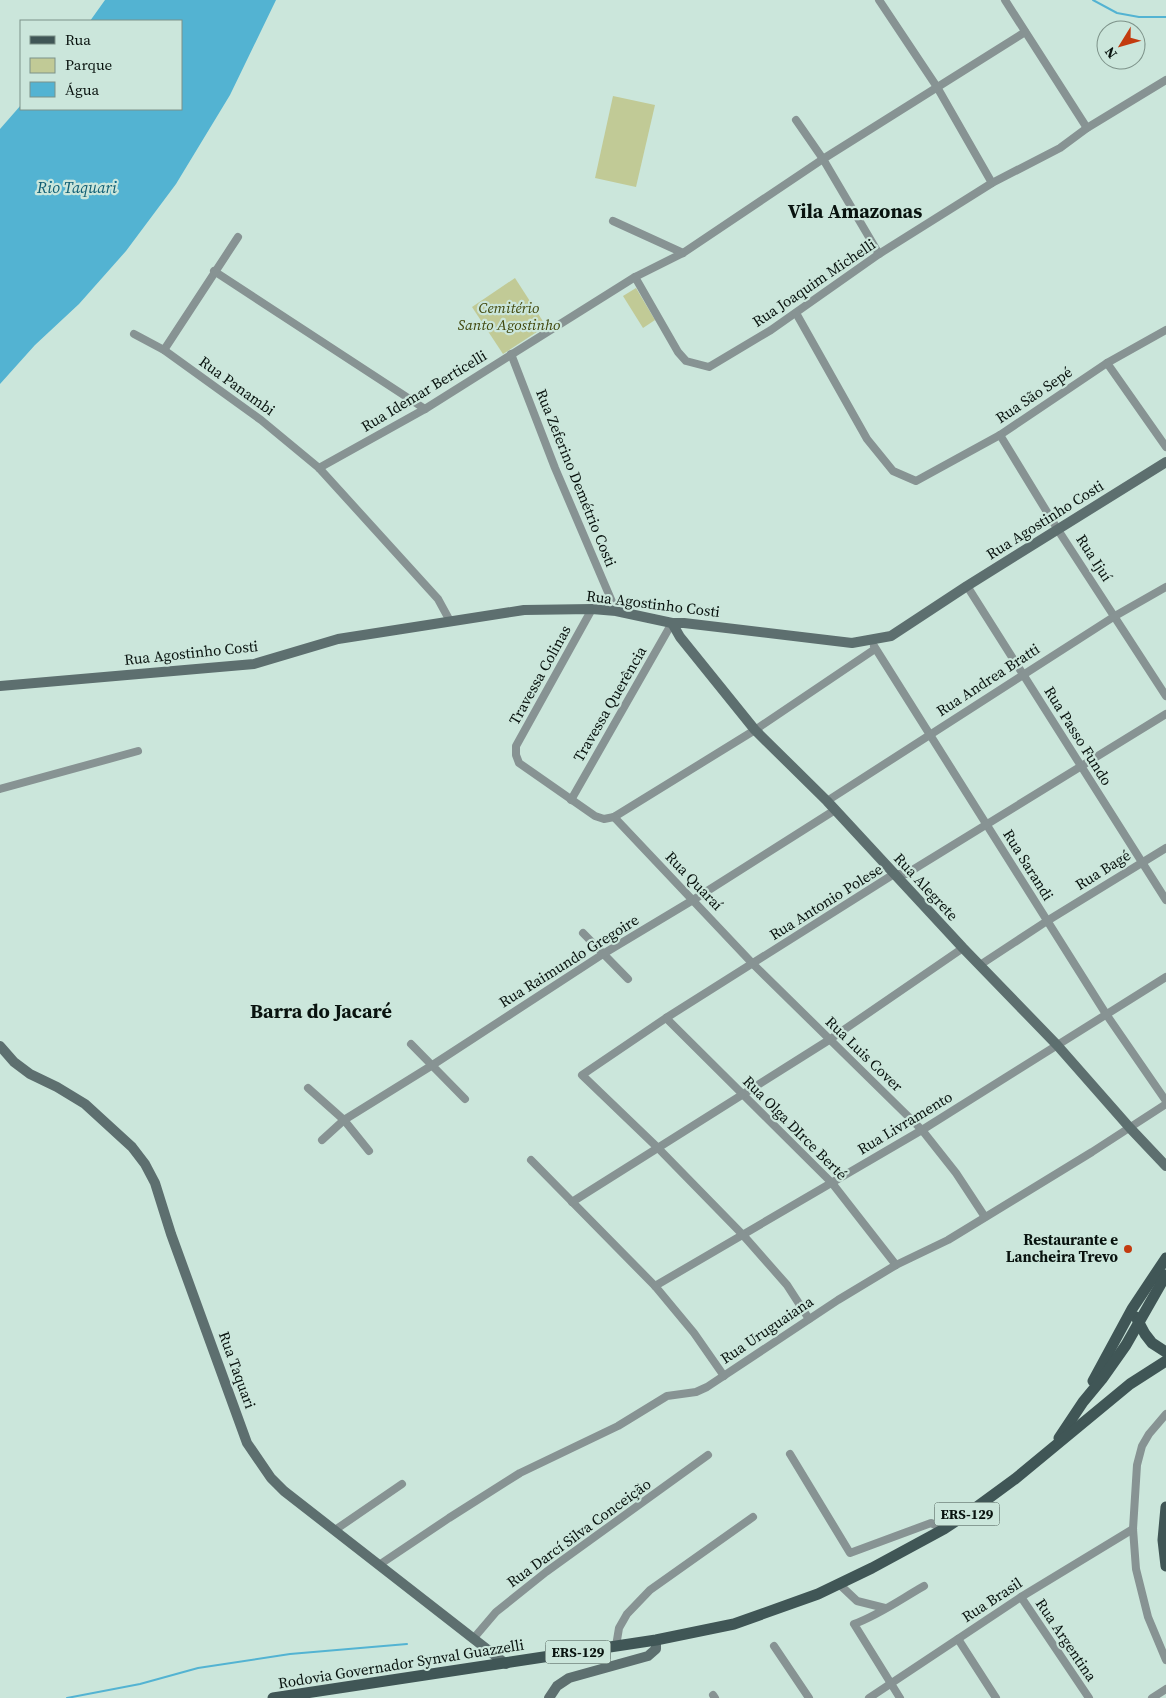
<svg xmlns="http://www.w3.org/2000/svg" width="1166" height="1698" viewBox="0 0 1166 1698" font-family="'Source Serif 4',serif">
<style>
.green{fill:#c1ca96}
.water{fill:#53b3d2}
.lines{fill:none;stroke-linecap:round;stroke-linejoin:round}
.stream{stroke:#53b3d2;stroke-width:2}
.street{stroke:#879393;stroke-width:8}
.secondary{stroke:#5d6f6f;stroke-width:10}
.primary{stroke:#405656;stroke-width:11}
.poi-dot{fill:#c33b0f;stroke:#cbe6db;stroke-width:2}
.labels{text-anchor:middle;stroke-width:4.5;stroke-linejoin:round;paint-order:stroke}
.shield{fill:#cbe6db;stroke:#43524c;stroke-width:1}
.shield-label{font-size:14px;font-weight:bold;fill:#09130f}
.street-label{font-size:15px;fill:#09130f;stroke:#cbe6db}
.park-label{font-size:15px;font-style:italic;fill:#40470c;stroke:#cbe6db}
.poi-label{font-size:15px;font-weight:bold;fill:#09130f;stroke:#cbe6db;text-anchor:end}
.water-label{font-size:16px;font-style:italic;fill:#0e5d73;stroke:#cbe6db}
.district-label{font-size:20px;font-weight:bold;fill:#09130f;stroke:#cbe6db}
</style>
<rect width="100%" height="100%" fill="#cbe6db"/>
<g class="green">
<path d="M 613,96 L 655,105 L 636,187 L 595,178 Z"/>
<path d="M 515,278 L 546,326 L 503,354 L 472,307 Z"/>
<path d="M 636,288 L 655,320 L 643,328 L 623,296 Z"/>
</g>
<path class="water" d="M 105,0 L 276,0 L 230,95 L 176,184 L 126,251 L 79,304 L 35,345 L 0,384 L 0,129 L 21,105 L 21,109 L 181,109 L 181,21 L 90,21 Z"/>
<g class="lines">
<g class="stream">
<path d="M 1093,0 L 1117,13 L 1139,17 L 1166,17"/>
<path d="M 67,1698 L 140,1684 L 198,1668 L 290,1654 L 407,1644"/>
</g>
<g class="street">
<path d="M 879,0 L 937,87 L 992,183"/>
<path d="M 1005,0 L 1087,128"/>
<path d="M 796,120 L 823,159 L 879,254"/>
<path d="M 613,221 L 683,253"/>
<path d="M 214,271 L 425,409"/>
<path d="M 635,277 L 678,352 L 686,361 L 709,367 L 771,330 L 879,254 L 992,183 L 1060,148 L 1087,128 L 1166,80"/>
<path d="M 796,313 L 867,439 L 893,471 L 916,481 L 1000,435 L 1107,363 L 1166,330"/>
<path d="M 134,334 L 164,350 L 261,420 L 319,468 L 438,599 L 450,621"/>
<path d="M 164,350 L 238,237"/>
<path d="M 511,354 L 555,468 L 616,611"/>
<path d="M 1107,363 L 1166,447"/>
<path d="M 1000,435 L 1058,530 L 1166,696"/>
<path d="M 319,468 L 425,409 L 635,277 L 683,253 L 823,159 L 1025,32"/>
<path d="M 967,586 L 1166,900"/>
<path d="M 592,609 L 516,746 L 516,755 L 519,763 L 595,816 L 604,819 L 614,817 L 755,730 L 875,649"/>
<path d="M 874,646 L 1106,1014 L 1166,1101"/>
<path d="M 0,789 L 138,751"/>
<path d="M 571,800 L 672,623"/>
<path d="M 827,801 L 1115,616 L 1166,587"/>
<path d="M 614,817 L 753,964 L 922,1130 L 956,1173 L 985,1217"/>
<path d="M 583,933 L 628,979"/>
<path d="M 980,965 L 1047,921 L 1166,848"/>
<path d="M 666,1018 L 832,1183 L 896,1265"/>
<path d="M 411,1044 L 465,1099"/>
<path d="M 308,1088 L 344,1120 L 369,1151"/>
<path d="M 322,1140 L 344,1120 L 431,1066 L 603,954 L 693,900 L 835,810"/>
<path d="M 531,1160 L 655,1286 L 694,1333 L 724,1376"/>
<path d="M 572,1202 L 829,1040 L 963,948"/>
<path d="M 655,1286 L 922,1130 L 1166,977"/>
<path d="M 809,1319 L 787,1285 L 743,1235 L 658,1148 L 582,1075 L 666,1018 L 894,874 L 906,874 L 1166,714"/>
<path d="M 1166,1414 L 1149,1434 L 1142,1446 L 1137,1465 L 1133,1529 L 1136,1569 L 1148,1617 L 1166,1660"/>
<path d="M 790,1454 L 850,1553 L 931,1523 L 944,1529"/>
<path d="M 335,1530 L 402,1484"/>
<path d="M 379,1565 L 449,1518 L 520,1473 L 618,1426 L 667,1396 L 696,1392 L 707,1387 L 838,1300 L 896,1265 L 948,1240 L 1092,1152 L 1166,1104"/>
<path d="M 839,1584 L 857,1601 L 885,1608"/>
<path d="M 1021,1597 L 1089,1698"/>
<path d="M 473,1639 L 496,1612 L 546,1572 L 708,1455"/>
<path d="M 958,1639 L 996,1698"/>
<path d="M 616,1646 L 619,1628 L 627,1614 L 650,1590 L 753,1517"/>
<path d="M 774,1646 L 809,1698"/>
<path d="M 713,1695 L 715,1698"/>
<path d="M 869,1698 L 1021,1597 L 1133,1529"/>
<path d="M 900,1698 L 854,1624 C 879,1615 901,1599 924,1586"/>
<path d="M 1152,1698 L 1166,1689"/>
</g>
<g class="secondary">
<path d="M 672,623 L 680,637 L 755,730 L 827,801 L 963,948 L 1057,1045 L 1130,1128 L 1166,1166"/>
<path d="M 0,686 L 254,664 L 338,639 L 524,610 L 592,609 L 616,611 L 672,623 L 684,623 L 852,643 L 891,636 L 967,586 L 1166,462"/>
<path d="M 0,1046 L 14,1062 L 30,1074 L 57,1087 L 85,1104 L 132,1147 L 145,1164 L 155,1183 L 171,1234 L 247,1443 L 271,1478 L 284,1491 L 506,1664"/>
<path d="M 549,1698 L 557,1686 L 569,1678 L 648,1656 L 656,1649 L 656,1640"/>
</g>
<g class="primary">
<path d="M 1136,1317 L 1145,1334 L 1152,1343 L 1166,1352"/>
<path d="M 1093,1381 L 1132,1309 L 1166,1258"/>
<path d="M 1059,1438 L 1083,1402 L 1102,1379 L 1126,1345 L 1166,1275"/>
<path d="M 1166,1507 L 1163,1540 L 1166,1566"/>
<path d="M 273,1698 L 656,1640 L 734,1624 L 818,1594 L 872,1568 L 944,1529 L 974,1509 L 1015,1479 L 1130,1384 L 1166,1361"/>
</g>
</g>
<circle class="poi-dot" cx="1128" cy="1249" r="5"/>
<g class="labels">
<g class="shield">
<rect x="934.5" y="1502.5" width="65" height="23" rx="4"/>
<rect x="545.5" y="1640.5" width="65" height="23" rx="4"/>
</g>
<g class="shield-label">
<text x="967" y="1519">ERS-129</text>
<text x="578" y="1657">ERS-129</text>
</g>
<g class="street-label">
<text transform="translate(814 283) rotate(-34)" y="5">Rua Joaquim Michelli</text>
<text transform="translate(237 386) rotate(36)" y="5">Rua Panambi</text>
<text transform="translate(424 391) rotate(-31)" y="5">Rua Idemar Berticelli</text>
<text transform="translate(1034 395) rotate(-34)" y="5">Rua São Sepé</text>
<text transform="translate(576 478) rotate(68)" y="5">Rua Zeferino Demétrio Costi</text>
<text transform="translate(1045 520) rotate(-32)" y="5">Rua Agostinho Costi</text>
<text transform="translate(1094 558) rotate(57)" y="5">Rua Ijuí</text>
<text transform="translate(653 604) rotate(7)" y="5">Rua Agostinho Costi</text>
<text transform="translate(191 653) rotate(-6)" y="5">Rua Agostinho Costi</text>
<text transform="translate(540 675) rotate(-61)" y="5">Travessa Colinas</text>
<text transform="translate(988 680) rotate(-33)" y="5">Rua Andrea Bratti</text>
<text transform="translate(610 704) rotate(-60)" y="5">Travessa Querência</text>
<text transform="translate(1078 736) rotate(58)" y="5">Rua Passo Fundo</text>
<text transform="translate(1028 865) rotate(58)" y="5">Rua Sarandi</text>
<text transform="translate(1103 870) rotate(-32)" y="5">Rua Bagé</text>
<text transform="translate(694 881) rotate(46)" y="5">Rua Quaraí</text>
<text transform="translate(926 887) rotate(47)" y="5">Rua Alegrete</text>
<text transform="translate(826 902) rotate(-32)" y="5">Rua Antonio Polese</text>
<text transform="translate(569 961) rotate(-32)" y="5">Rua Raimundo Gregoire</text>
<text transform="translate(864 1054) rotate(44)" y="5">Rua Luis Cover</text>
<text transform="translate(905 1123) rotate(-31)" y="5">Rua Livramento</text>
<text transform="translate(795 1128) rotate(45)" y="5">Rua Olga DIrce Berté</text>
<text transform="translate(767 1330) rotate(-34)" y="5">Rua Uruguaiana</text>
<text transform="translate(237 1370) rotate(70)" y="5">Rua Taquari</text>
<text transform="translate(579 1533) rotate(-36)" y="5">Rua Darcí Silva Conceição</text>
<text transform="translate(992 1600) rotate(-33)" y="5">Rua Brasil</text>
<text transform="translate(1066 1640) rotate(56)" y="5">Rua Argentina</text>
<text transform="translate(401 1664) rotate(-9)" y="5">Rodovia Governador Synval Guazzelli</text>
</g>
<g class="park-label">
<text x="509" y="313">Cemitério<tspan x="509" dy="17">Santo Agostinho</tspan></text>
</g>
<g class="poi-label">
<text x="1118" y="1245">Restaurante e<tspan x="1118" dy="17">Lancheira Trevo</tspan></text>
</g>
<g class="water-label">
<text x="77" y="193">Rio Taquari</text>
</g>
<g class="district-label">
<text x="855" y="218">Vila Amazonas</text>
<text x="321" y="1018">Barra do Jacaré</text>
</g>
</g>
<rect x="20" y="20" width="162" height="90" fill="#cbe6db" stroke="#7d9289"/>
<rect x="30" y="36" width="25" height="8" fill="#405656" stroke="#7d9289"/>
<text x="65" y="45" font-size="15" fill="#09130f">Rua</text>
<rect x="30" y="58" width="25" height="15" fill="#c1ca96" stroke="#7d9289"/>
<text x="65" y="70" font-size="15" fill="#09130f">Parque</text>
<rect x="30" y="82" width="25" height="15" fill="#53b3d2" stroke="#7d9289"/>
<text x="65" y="95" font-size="15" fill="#09130f">Água</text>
<g transform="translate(1121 45) rotate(233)"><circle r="24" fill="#cbe6db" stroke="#7d9289"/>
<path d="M0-4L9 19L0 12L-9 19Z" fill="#c33b0f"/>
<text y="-8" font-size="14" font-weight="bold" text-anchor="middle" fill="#09130f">N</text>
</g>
</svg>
